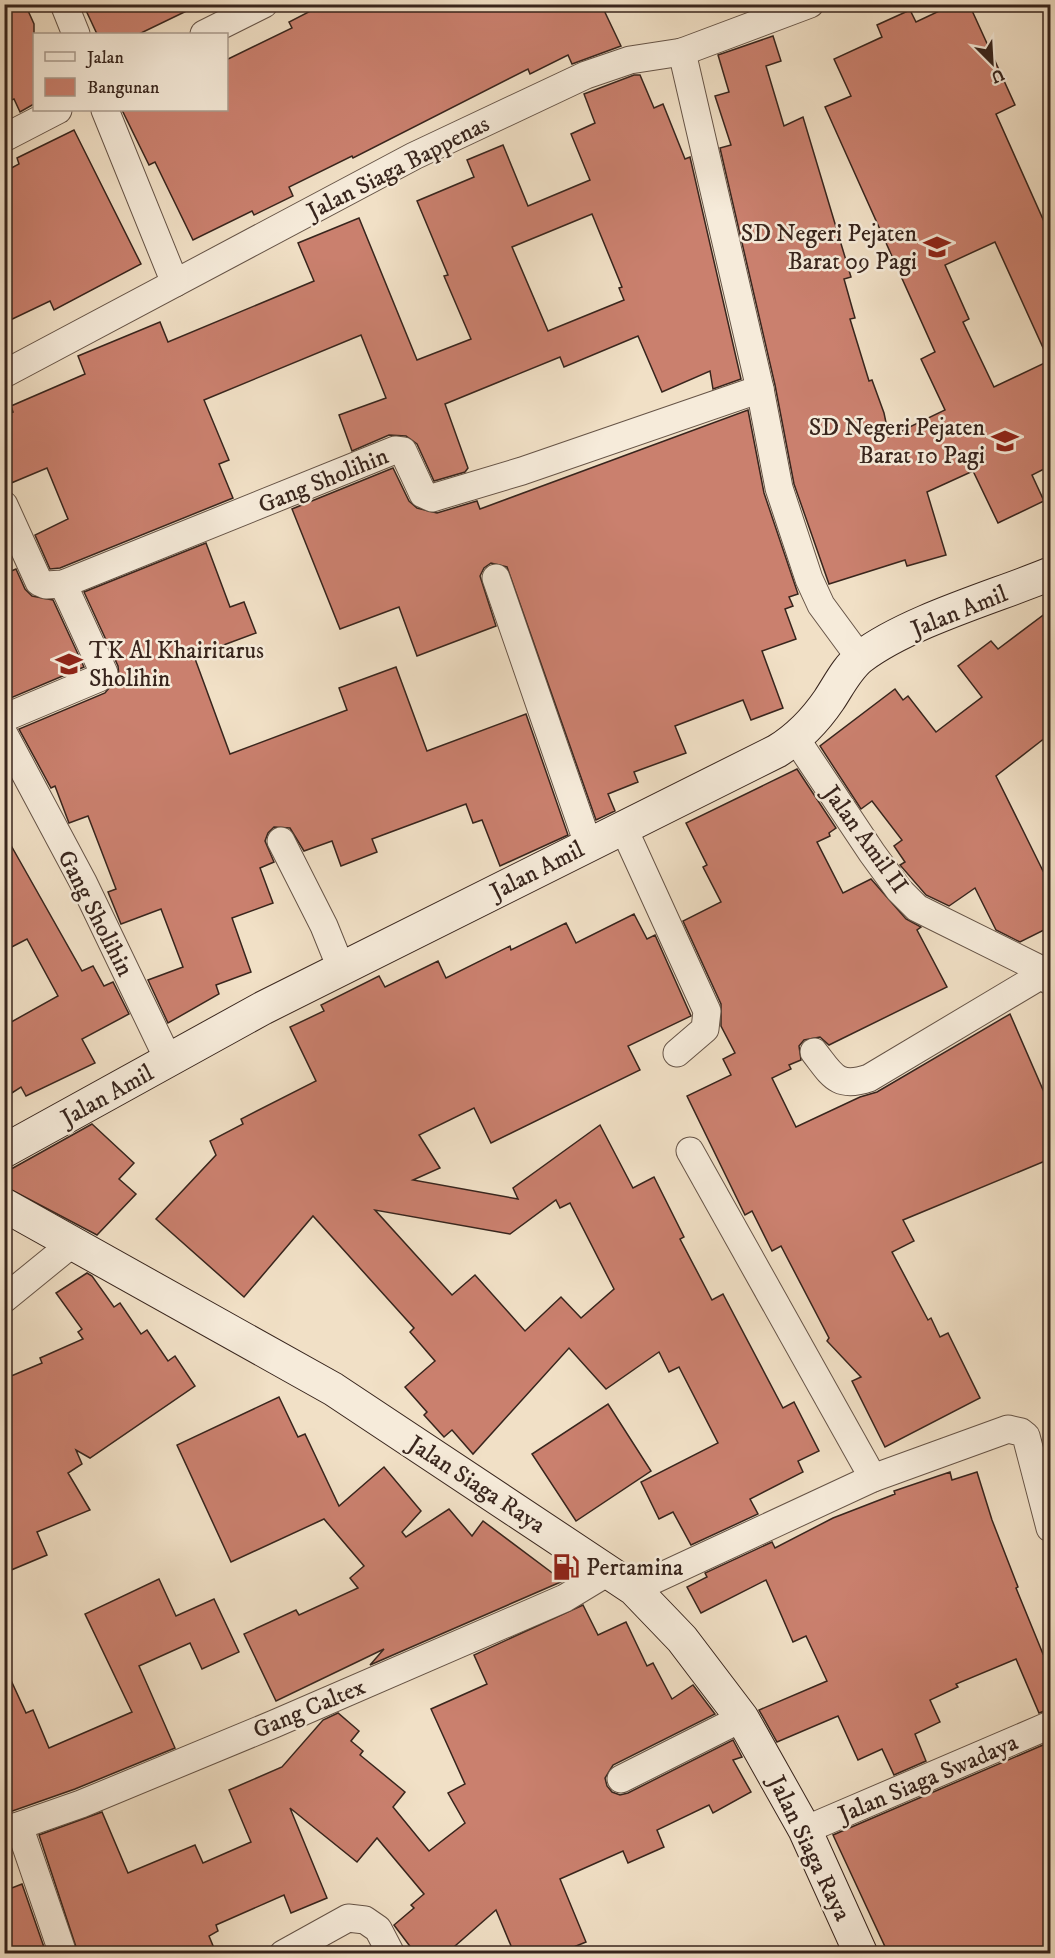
<svg xmlns="http://www.w3.org/2000/svg" width="1055" height="1958" viewBox="0 0 1055 1958" font-family="'IM FELL DW Pica',serif">
<style>
.building{fill:#ca806e;stroke:#38251d;stroke-width:1.5;fill-rule:evenodd}
.lines{fill:none;stroke-linecap:round;stroke-linejoin:round}
.street-casing{stroke:#665447;stroke-width:29}
.secondary-casing{stroke:#38251d;stroke-width:35}
.street{stroke:#f6ebda;stroke-width:27}
.secondary{stroke:#f6ebda;stroke-width:33}
.labels{text-anchor:middle;stroke-width:5;stroke-linejoin:round;paint-order:stroke}
.street-label{font-size:24px;fill:#38251d;stroke:#f6ebda}
.poi-label{font-size:24px;fill:#38251d;stroke:#f6ebda;text-anchor:end}
</style>
<rect width="100%" height="100%" fill="#f1e0c6"/>
<filter id="stains"><feTurbulence type="fractalNoise" baseFrequency=".00333" numOctaves="4"/><feColorMatrix values="0 0 0 0 .2 0 0 0 0 .09 0 0 0 0 .02 0 0 0 .5 -.17"/></filter>
<radialGradient id="worn" r=".72"><stop offset=".6" stop-color="#630" stop-opacity="0"/><stop offset="1" stop-color="#630" stop-opacity=".3"/></radialGradient>
<g class="building">
<path d="M 19,4 L 25,4 L 34,24 L 34,104 L 20,112 L 14,99 L 4,103 L 4,11 Z"/>
<path d="M 83,4 L 201,4 L 139,34 L 97,34 Z"/>
<path d="M 324,4 L 601,4 L 621,46 L 572,64 L 568,55 L 530,74 L 528,69 L 353,158 L 352,156 L 289,187 L 293,196 L 254,215 L 252,211 L 193,240 L 155,162 L 149,165 L 122,110 L 226,110 L 226,60 L 292,28 L 289,22 Z"/>
<path d="M 954,4 L 969,4 L 1015,105 L 996,114 L 1050,235 L 1050,466 L 1032,475 L 1044,501 L 998,523 L 973,471 L 927,492 L 946,555 L 907,566 L 905,560 L 829,584 L 794,484 L 775,385 L 720,148 L 731,145 L 715,96 L 729,92 L 718,55 L 773,36 L 781,61 L 766,66 L 784,126 L 803,117 L 851,277 L 844,279 L 855,318 L 850,319 L 869,381 L 872,380 L 884,413 L 889,437 L 945,410 L 921,359 L 935,352 L 825,107 L 851,96 L 834,59 L 882,37 L 877,25 L 910,10 L 916,22 ZM 995,242 L 1049,361 L 994,387 L 963,322 L 969,319 L 945,265 Z"/>
<path d="M 634,75 L 640,75 L 654,108 L 663,104 L 685,159 L 690,157 L 741,379 L 713,389 L 710,371 L 662,392 L 638,336 L 564,367 L 560,357 L 445,404 L 468,468 L 465,472 L 434,481 L 417,444 L 406,436 L 389,435 L 352,451 L 339,415 L 386,398 L 361,335 L 204,400 L 229,460 L 219,464 L 233,498 L 60,568 L 50,569 L 35,535 L 68,519 L 47,468 L 4,486 L 4,416 L 13,412 L 11,406 L 85,374 L 78,356 L 160,322 L 168,342 L 314,281 L 298,243 L 359,218 L 417,360 L 471,339 L 444,276 L 448,275 L 417,201 L 474,177 L 467,160 L 503,145 L 528,206 L 590,180 L 571,134 L 595,123 L 584,94 ZM 592,214 L 622,287 L 619,288 L 624,300 L 548,331 L 512,247 Z"/>
<path d="M 74,130 L 141,264 L 54,310 L 50,301 L 4,323 L 4,172 L 19,164 L 17,158 Z"/>
<path d="M 748,410 L 764,493 L 798,594 L 789,597 L 793,606 L 785,609 L 796,639 L 762,651 L 783,708 L 751,720 L 743,700 L 675,726 L 686,753 L 634,772 L 638,782 L 608,794 L 615,811 L 596,820 L 507,567 L 491,563 L 484,568 L 480,576 L 496,626 L 417,656 L 399,607 L 340,629 L 292,509 L 393,468 L 409,501 L 417,508 L 437,513 L 477,501 L 480,509 Z"/>
<path d="M 206,543 L 230,607 L 244,602 L 256,633 L 194,656 L 230,754 L 347,710 L 339,688 L 396,667 L 427,751 L 526,714 L 568,835 L 500,866 L 482,820 L 473,823 L 466,804 L 372,839 L 377,852 L 341,866 L 332,841 L 304,851 L 290,828 L 274,827 L 268,833 L 265,841 L 274,862 L 260,868 L 273,903 L 232,918 L 251,972 L 216,985 L 219,994 L 168,1023 L 148,980 L 183,967 L 161,909 L 121,924 L 108,892 L 116,889 L 88,816 L 69,823 L 55,786 L 51,788 L 19,729 L 105,693 L 119,676 L 118,666 L 84,592 Z"/>
<path d="M 16,569 L 25,589 L 32,596 L 53,600 L 84,667 L 6,700 L 4,574 Z"/>
<path d="M 1050,610 L 1050,734 L 996,776 L 1043,871 L 1050,867 L 1050,927 L 1020,942 L 996,930 L 975,888 L 949,906 L 926,895 L 900,865 L 905,862 L 894,846 L 902,840 L 872,801 L 861,809 L 820,746 L 895,689 L 903,700 L 908,696 L 936,732 L 982,697 L 958,666 L 991,641 L 998,649 Z"/>
<path d="M 797,769 L 836,828 L 829,833 L 830,836 L 817,842 L 843,893 L 871,879 L 906,919 L 921,927 L 917,930 L 947,987 L 829,1045 L 820,1037 L 804,1040 L 799,1046 L 801,1060 L 789,1065 L 791,1069 L 772,1078 L 796,1127 L 860,1097 L 877,1092 L 1010,1014 L 1050,1106 L 1050,1159 L 903,1220 L 914,1241 L 892,1252 L 928,1320 L 931,1318 L 940,1337 L 948,1333 L 980,1398 L 885,1447 L 852,1381 L 861,1377 L 827,1341 L 829,1338 L 781,1246 L 772,1251 L 752,1211 L 745,1215 L 687,1096 L 731,1075 L 723,1059 L 735,1053 L 721,1026 L 721,1004 L 683,921 L 721,902 L 703,867 L 707,865 L 686,823 Z"/>
<path d="M 4,833 L 82,971 L 93,966 L 104,986 L 113,982 L 129,1014 L 82,1039 L 95,1063 L 26,1096 L 21,1087 L 4,1098 L 4,1026 L 58,996 L 27,939 L 4,951 Z"/>
<path d="M 634,914 L 647,939 L 655,935 L 691,1016 L 628,1046 L 640,1070 L 491,1143 L 474,1108 L 419,1135 L 440,1168 L 413,1180 L 518,1199 L 513,1188 L 600,1125 L 633,1188 L 654,1177 L 684,1237 L 680,1239 L 712,1300 L 723,1294 L 783,1408 L 794,1402 L 819,1451 L 798,1461 L 803,1472 L 750,1499 L 758,1514 L 691,1545 L 673,1512 L 659,1519 L 641,1482 L 718,1443 L 679,1367 L 669,1372 L 659,1352 L 606,1389 L 569,1348 L 473,1454 L 452,1430 L 444,1437 L 424,1415 L 427,1412 L 405,1387 L 435,1361 L 410,1332 L 414,1328 L 313,1216 L 244,1297 L 156,1219 L 216,1155 L 210,1141 L 243,1124 L 241,1119 L 316,1081 L 290,1027 L 324,1011 L 321,1005 L 379,976 L 385,987 L 438,961 L 446,978 L 510,946 L 511,950 L 566,923 L 576,943 ZM 556,1200 L 560,1208 L 570,1203 L 614,1289 L 581,1318 L 561,1297 L 525,1331 L 475,1275 L 452,1295 L 375,1210 L 510,1234 Z"/>
<path d="M 92,1124 L 134,1163 L 119,1179 L 136,1194 L 97,1235 L 4,1186 L 4,1173 Z"/>
<path d="M 87,1273 L 92,1276 L 114,1307 L 120,1303 L 141,1334 L 147,1330 L 168,1361 L 175,1356 L 195,1386 L 90,1458 L 76,1450 L 82,1464 L 68,1473 L 90,1510 L 37,1532 L 47,1555 L 4,1573 L 4,1379 L 42,1363 L 40,1358 L 83,1339 L 78,1332 L 82,1329 L 56,1293 Z"/>
<path d="M 279,1397 L 298,1437 L 305,1434 L 339,1506 L 384,1467 L 421,1511 L 402,1532 L 406,1537 L 449,1509 L 472,1536 L 483,1521 L 563,1581 L 370,1665 L 384,1649 L 276,1701 L 244,1634 L 296,1610 L 299,1615 L 358,1588 L 350,1578 L 364,1566 L 324,1519 L 231,1562 L 177,1445 Z"/>
<path d="M 608,1404 L 651,1471 L 576,1521 L 532,1454 Z"/>
<path d="M 950,1472 L 952,1480 L 977,1472 L 992,1520 L 1018,1587 L 1016,1588 L 1043,1654 L 1050,1651 L 1050,1709 L 1039,1713 L 1016,1659 L 956,1684 L 958,1687 L 930,1700 L 940,1722 L 915,1734 L 926,1761 L 894,1775 L 882,1749 L 858,1760 L 838,1716 L 777,1742 L 759,1710 L 827,1681 L 806,1636 L 793,1642 L 766,1580 L 701,1613 L 687,1587 L 707,1577 L 705,1573 L 772,1542 L 775,1548 L 833,1518 L 895,1494 L 894,1491 Z"/>
<path d="M 159,1579 L 176,1616 L 214,1599 L 239,1652 L 202,1669 L 190,1643 L 139,1666 L 175,1748 L 75,1789 L 4,1814 L 4,1665 L 26,1713 L 33,1710 L 49,1748 L 132,1712 L 85,1614 Z"/>
<path d="M 583,1605 L 598,1635 L 626,1622 L 647,1666 L 653,1663 L 672,1699 L 693,1685 L 715,1714 L 613,1765 L 605,1778 L 607,1786 L 612,1792 L 620,1795 L 628,1793 L 733,1740 L 742,1757 L 733,1760 L 751,1792 L 713,1813 L 709,1805 L 657,1830 L 664,1847 L 628,1863 L 623,1851 L 560,1879 L 586,1942 L 559,1953 L 514,1953 L 496,1910 L 447,1953 L 415,1953 L 394,1925 L 414,1908 L 411,1905 L 424,1894 L 377,1838 L 357,1862 L 290,1808 L 327,1898 L 291,1913 L 284,1895 L 216,1925 L 218,1931 L 209,1936 L 216,1953 L 78,1953 L 39,1835 L 102,1812 L 128,1873 L 195,1845 L 203,1863 L 251,1842 L 229,1790 L 282,1767 L 323,1720 L 338,1713 L 359,1731 L 351,1741 L 363,1751 L 360,1755 L 405,1792 L 393,1807 L 429,1851 L 465,1823 L 448,1793 L 465,1784 L 431,1709 L 487,1684 L 474,1655 Z"/>
<path d="M 1050,1742 L 1050,1953 L 888,1953 L 833,1835 Z"/>
<path d="M 22,1884 L 46,1953 L 4,1953 L 4,1891 Z"/>
</g>
<g class="lines">
<defs>
<g id="street">
<path d="M 64,4 L 76,34"/>
<path d="M 204,34 L 264,4"/>
<path d="M 682,52 L 760,389 L 779,488 L 809,579 L 821,605 L 860,658"/>
<path d="M 105,110 L 175,283"/>
<path d="M 4,138 L 58,110"/>
<path d="M 4,374 L 414,156 L 586,75 L 630,60 L 682,52 L 810,4"/>
<path d="M 4,505 L 39,582 L 46,585 L 63,584 L 395,450 L 403,451 L 423,494 L 432,498 L 522,471 L 760,389"/>
<path d="M 496,578 L 588,844"/>
<path d="M 4,718 L 99,678 L 104,673 L 63,584"/>
<path d="M 4,734 L 83,882 L 169,1061"/>
<path d="M 796,739 L 872,853 L 899,890 L 917,908 L 1046,972 L 1050,981"/>
<path d="M 623,827 L 707,1011 L 705,1029 L 677,1053"/>
<path d="M 281,841 L 324,926 L 341,968"/>
<path d="M 814,1052 C 832,1075 837,1089 869,1078 L 1050,970"/>
<path d="M 690,1151 L 873,1478"/>
<path d="M 4,1299 L 74,1242"/>
<path d="M 634,1589 L 873,1478 L 1008,1429 L 1021,1432 L 1026,1436 L 1050,1528"/>
<path d="M 621,1779 L 742,1718"/>
<path d="M 19,1826 L 63,1954"/>
<path d="M 805,1830 L 1050,1725"/>
<path d="M 4,1831 L 81,1804 L 274,1724 L 565,1598 L 608,1572"/>
<path d="M 283,1954 L 348,1918 L 365,1920 L 378,1929 L 391,1954"/>
</g>
<g id="secondary">
<path d="M 4,1151 L 263,1008 L 777,751 C 798,738 814,722 829,700 C 839,685 847,668 861,657 C 909,621 994,597 1050,574"/>
<path d="M 4,1205 L 333,1389 L 634,1589 L 682,1639 L 742,1718 L 805,1830 L 861,1954"/>
</g>
</defs>
<use href="#street" class="street-casing"/>
<use href="#secondary" class="secondary-casing"/>
<use href="#street" class="street"/>
<use href="#secondary" class="secondary"/>
</g>
<defs>
<symbol id="school-bare" viewBox="-9 -9 18 18"><path d="M0-5L7-2L0 1L-7-2ZM-4 1L0 2.5L4 1V4Q0 6-4 4Z" fill="#8f2418" stroke="#f6ebda" stroke-width="2.5" paint-order="stroke"/></symbol>
<symbol id="fuel-bare" viewBox="-9 -9 18 18"><path d="M-5.5-6h7V0h2V4h1.3V-2.5L3-4.5l.8-.8L6-3V5H2.5V1h-1V6h-7ZM-4.2-4.7v3.2H.2V-4.7Z" fill="#8f2418" stroke="#f6ebda" stroke-width="2.5" paint-order="stroke"/></symbol>
</defs>
<g fill-rule="evenodd">
<use href="#school-bare" x="918" y="228" width="38" height="38"/>
<use href="#school-bare" x="986" y="422" width="38" height="38"/>
<use href="#school-bare" x="50" y="645" width="38" height="38"/>
<use href="#fuel-bare" x="547" y="1548" width="38" height="38"/>
</g>
<g class="labels">
<g class="street-label">
<text transform="translate(398 167) rotate(-27)" y="8">Jalan Siaga Bappenas</text>
<text transform="translate(323 480) rotate(-22)" y="8">Gang Sholihin</text>
<text transform="translate(959 611) rotate(-22)" y="8">Jalan Amil</text>
<text transform="translate(866 839) rotate(54)" y="8">Jalan Amil II</text>
<text transform="translate(537 870) rotate(-27)" y="8">Jalan Amil</text>
<text transform="translate(96 913) rotate(63)" y="8">Gang Sholihin</text>
<text transform="translate(107 1095) rotate(-29)" y="8">Jalan Amil</text>
<text transform="translate(477 1484) rotate(33)" y="8">Jalan Siaga Raya</text>
<text transform="translate(309 1708) rotate(-23)" y="8">Gang Caltex</text>
<text transform="translate(928 1778) rotate(-23)" y="8">Jalan Siaga Swadaya</text>
<text transform="translate(810 1848) rotate(64)" y="8">Jalan Siaga Raya</text>
</g>
<g class="poi-label">
<text x="917" y="241">SD Negeri Pejaten<tspan x="917" dy="28">Barat 09 Pagi</tspan></text>
<text x="985" y="435">SD Negeri Pejaten<tspan x="985" dy="28">Barat 10 Pagi</tspan></text>
<text x="89" y="658" text-anchor="start">TK Al Khairitarus<tspan x="89" dy="28">Sholihin</tspan></text>
<text x="586" y="1575" text-anchor="start">Pertamina</text>
</g>
</g>
<rect width="1055" height="1958" fill="none" stroke="#f1e0c6" stroke-width="24"/>
<rect x="6" y="6" width="1043" height="1946" fill="none" stroke="#38251d" stroke-width="3"/>
<rect x="12" y="12" width="1031" height="1934" fill="none" stroke="#38251d" stroke-width="1.5"/>
<rect x="33" y="33" width="195" height="78" fill="#f6ebda" stroke="#aa9c8e" stroke-width="1.5"/>
<rect x="45" y="52" width="30" height="9" fill="#f6ebda" stroke="#aa9c8e" stroke-width="1.5"/>
<text x="87" y="63" font-size="18" fill="#38251d">Jalan</text>
<rect x="45" y="78" width="30" height="18" fill="#ca806e" stroke="#aa9c8e" stroke-width="1.5"/>
<text x="87" y="93" font-size="18" fill="#38251d">Bangunan</text>
<g transform="translate(992 63) rotate(156)" stroke="#f6ebda" stroke-width="4.5" paint-order="stroke">
<path d="M0-4.5L10 22L0 15L-10 22Z" fill="#38251d"/>
<text y="-9" font-size="16" font-weight="bold" text-anchor="middle" fill="#38251d">U</text>
</g>
<rect width="100%" height="100%" filter="url(#stains)"/>
<rect width="100%" height="100%" fill="url(#worn)"/>
</svg>
